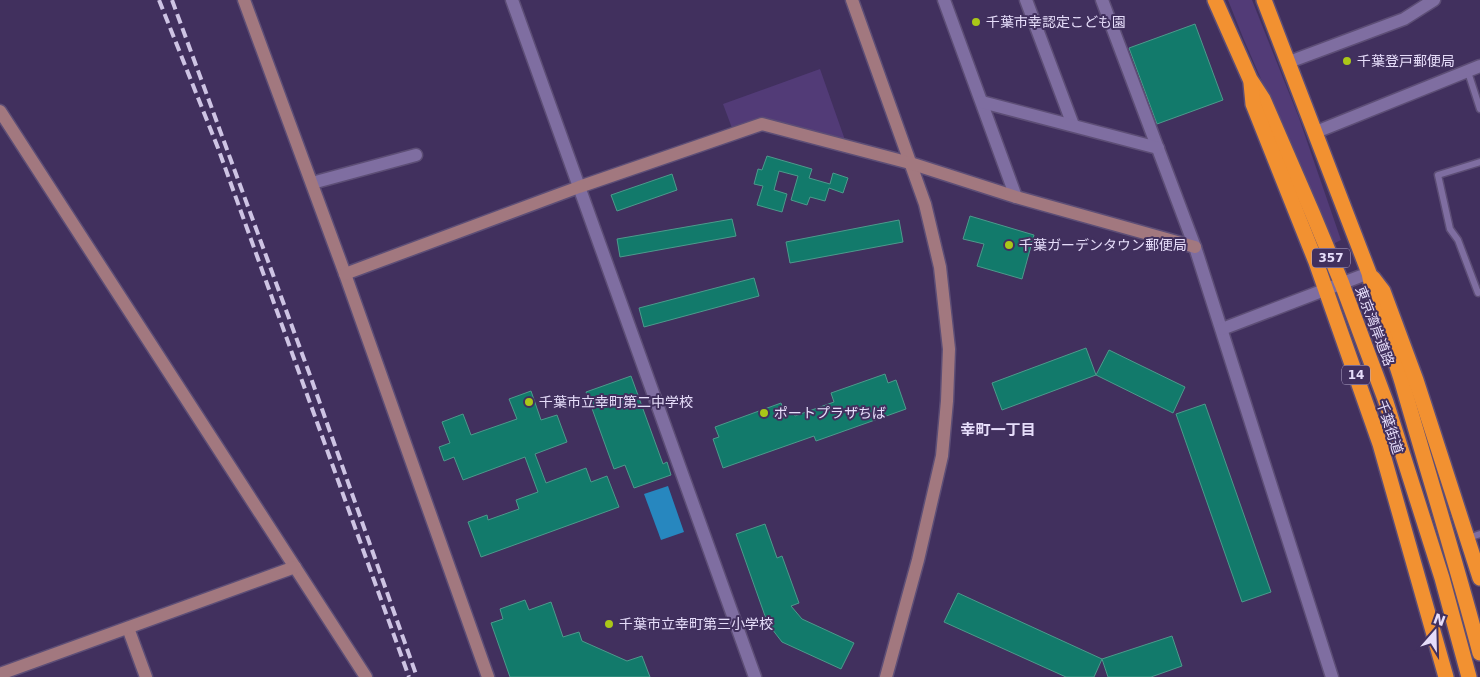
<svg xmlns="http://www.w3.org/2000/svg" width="1480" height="677" viewBox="0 0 1480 677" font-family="'DejaVu Sans','Noto Sans JP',sans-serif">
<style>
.green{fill:#523b77}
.water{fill:#2787bf}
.building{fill:#127a6b;stroke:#4d9a8c}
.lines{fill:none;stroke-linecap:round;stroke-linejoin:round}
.lane-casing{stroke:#5d4e76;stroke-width:9}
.street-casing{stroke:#5d4e76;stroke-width:15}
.secondary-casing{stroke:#5d4e76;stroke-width:15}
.highway-casing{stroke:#5d4e76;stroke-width:18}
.lane{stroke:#7f6ea1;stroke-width:6}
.street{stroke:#7f6ea1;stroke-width:12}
.secondary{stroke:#a2787f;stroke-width:12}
.highway{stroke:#f29131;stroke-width:15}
.rail{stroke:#cec4e4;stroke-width:4;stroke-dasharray:10 5;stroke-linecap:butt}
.poi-dot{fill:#aac718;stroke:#41305e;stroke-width:2}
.labels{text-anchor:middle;stroke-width:4;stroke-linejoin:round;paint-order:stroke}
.shield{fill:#41305e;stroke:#b4a9cb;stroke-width:1}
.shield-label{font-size:12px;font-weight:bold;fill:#e6ddfa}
.poi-label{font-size:14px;fill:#e6ddfa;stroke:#41305e;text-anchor:start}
.street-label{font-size:14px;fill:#e6ddfa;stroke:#41305e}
.neighbourhood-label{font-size:15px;font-weight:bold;fill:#e6ddfa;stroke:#41305e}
</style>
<rect width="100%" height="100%" fill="#41305e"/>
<g class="green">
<path d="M 1228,0 L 1252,0 L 1299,118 L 1341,240 L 1333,244 L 1244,40 Z"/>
<path d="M 820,69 L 845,140 L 762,118 L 732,128 L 723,104 Z"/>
</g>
<path class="water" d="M 668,486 L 684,532 L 661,540 L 644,494 Z"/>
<g class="building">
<path d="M 1195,24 L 1223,100 L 1157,124 L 1129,48 Z"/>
<path d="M 767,156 L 812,169 L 809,178 L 830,184 L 833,173 L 848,178 L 843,193 L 829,188 L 825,201 L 810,197 L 807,205 L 791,200 L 798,176 L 779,171 L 774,190 L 787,194 L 782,212 L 757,205 L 763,186 L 754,184 L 758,169 L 762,170 Z"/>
<path d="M 672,174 L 677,190 L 617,211 L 611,195 Z"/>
<path d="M 970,216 L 1034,235 L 1022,279 L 977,266 L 984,244 L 963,239 Z"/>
<path d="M 732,219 L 736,236 L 620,257 L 617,239 Z"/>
<path d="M 899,220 L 903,242 L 790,263 L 786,242 Z"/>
<path d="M 754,278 L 759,296 L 644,327 L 639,308 Z"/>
<path d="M 1086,348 L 1096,375 L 1002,410 L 992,383 Z"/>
<path d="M 1109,350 L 1185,387 L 1173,413 L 1096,375 Z"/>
<path d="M 885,374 L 888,383 L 896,380 L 906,409 L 816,441 L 814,436 L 723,468 L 713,439 L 719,437 L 715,427 L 781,403 L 785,414 L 793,411 L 795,416 L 834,402 L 831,393 Z"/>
<path d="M 631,376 L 663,464 L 667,462 L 671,475 L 634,488 L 625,465 L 614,469 L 586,392 Z"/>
<path d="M 531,391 L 541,420 L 557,415 L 567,442 L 535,454 L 546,483 L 586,468 L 591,482 L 607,476 L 619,507 L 481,557 L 468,522 L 487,515 L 488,520 L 519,509 L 516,500 L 538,492 L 525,457 L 463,480 L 454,457 L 444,461 L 439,447 L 450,443 L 442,422 L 463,414 L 471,435 L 517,419 L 509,399 Z"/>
<path d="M 1205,404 L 1271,592 L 1242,602 L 1176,414 Z"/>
<path d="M 765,524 L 777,558 L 782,556 L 799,603 L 791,606 L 802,619 L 854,643 L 841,669 L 782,642 L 772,629 L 770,630 L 736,534 Z"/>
<path d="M 958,593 L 1102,659 L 1094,677 L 1066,677 L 944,622 Z"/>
<path d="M 525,600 L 529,610 L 551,602 L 563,637 L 579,632 L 582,641 L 627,661 L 642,656 L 650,677 L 510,677 L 491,623 L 503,619 L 500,609 Z"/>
<path d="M 1172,636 L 1182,666 L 1151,677 L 1108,677 L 1102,659 Z"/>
</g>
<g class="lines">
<defs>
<g id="lane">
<path d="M 1468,72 L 1480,109"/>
<path d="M 1480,162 L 1438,175 L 1450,229 L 1458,240 L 1478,293 L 1480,292"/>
<path d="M 1468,538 L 1480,534"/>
</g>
<g id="street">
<path d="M 512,0 L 755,677"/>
<path d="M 944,0 L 1016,197"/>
<path d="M 1026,0 L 1073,125"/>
<path d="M 1102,0 L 1195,247 L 1332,677"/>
<path d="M 1289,62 L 1404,19 L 1434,0"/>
<path d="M 982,102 L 1158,148"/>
<path d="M 1316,132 L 1480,66"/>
<path d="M 312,183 L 416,155"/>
<path d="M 1222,329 L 1369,273"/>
</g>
<g id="secondary">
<path d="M 244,0 L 345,274 L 488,677"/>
<path d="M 852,0 L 925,204 L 940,267 L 949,349 L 947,401 L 942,456 L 918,560 L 886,677"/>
<path d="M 0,111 L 366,677"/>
<path d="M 345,274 L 579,187 L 762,124 L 910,163 L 1016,197 L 1195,247"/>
<path d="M 128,628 L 146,677"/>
<path d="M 0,674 L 295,567"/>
</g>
<g id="highway">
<path d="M 1215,0 L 1250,79 L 1263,99 L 1312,212 L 1342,284 L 1386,402 L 1442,578 L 1469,677"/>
<path d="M 1264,0 L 1369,273 C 1376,311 1391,346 1402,382 C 1428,473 1456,562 1480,653"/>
<path d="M 1251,83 L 1253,104 L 1316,262 L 1380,444 L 1446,677"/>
<path d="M 1373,278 L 1383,291 L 1416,380 L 1480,578"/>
</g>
</defs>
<use href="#lane" class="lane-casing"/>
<use href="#street" class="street-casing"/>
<use href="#secondary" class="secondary-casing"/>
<use href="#highway" class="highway-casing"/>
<use href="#lane" class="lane"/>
<use href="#street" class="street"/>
<use href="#secondary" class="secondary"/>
<use href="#highway" class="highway"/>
<g class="rail">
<path d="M 159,0 L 218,148 L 409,677"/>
<path d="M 172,0 L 311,378 L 417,677"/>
</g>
</g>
<g class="poi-dot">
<circle cx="976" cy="22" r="5"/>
<circle cx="1347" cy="61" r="5"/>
<circle cx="1009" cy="245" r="5"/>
<circle cx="529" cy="402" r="5"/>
<circle cx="764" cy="413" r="5"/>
<circle cx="609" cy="624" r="5"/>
</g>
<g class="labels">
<g class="shield">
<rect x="1312" y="248.5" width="38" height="19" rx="4"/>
<rect x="1342" y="365.5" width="28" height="19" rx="4"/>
</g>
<g class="shield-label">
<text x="1331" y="262">357</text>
<text x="1356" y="379">14</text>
</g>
<g class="poi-label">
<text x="986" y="27">千葉市幸認定こども園</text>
<text x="1357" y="66">千葉登戸郵便局</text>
<text x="1019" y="250">千葉ガーデンタウン郵便局</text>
<text x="539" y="407">千葉市立幸町第二中学校</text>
<text x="774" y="418">ポートプラザちば</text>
<text x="619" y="629">千葉市立幸町第三小学校</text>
</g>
<g class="street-label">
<text transform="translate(1375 326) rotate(69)" y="5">東京湾岸道路</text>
<text transform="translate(1390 427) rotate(72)" y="5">千葉街道</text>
</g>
<g class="neighbourhood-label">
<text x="998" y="435">幸町一丁目</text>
</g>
</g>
<g transform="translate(1435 632) rotate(20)" stroke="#41305e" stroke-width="4" paint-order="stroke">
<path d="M0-4L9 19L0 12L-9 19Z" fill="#e6ddfa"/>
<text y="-8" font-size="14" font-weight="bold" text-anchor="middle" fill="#e6ddfa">N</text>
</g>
</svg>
